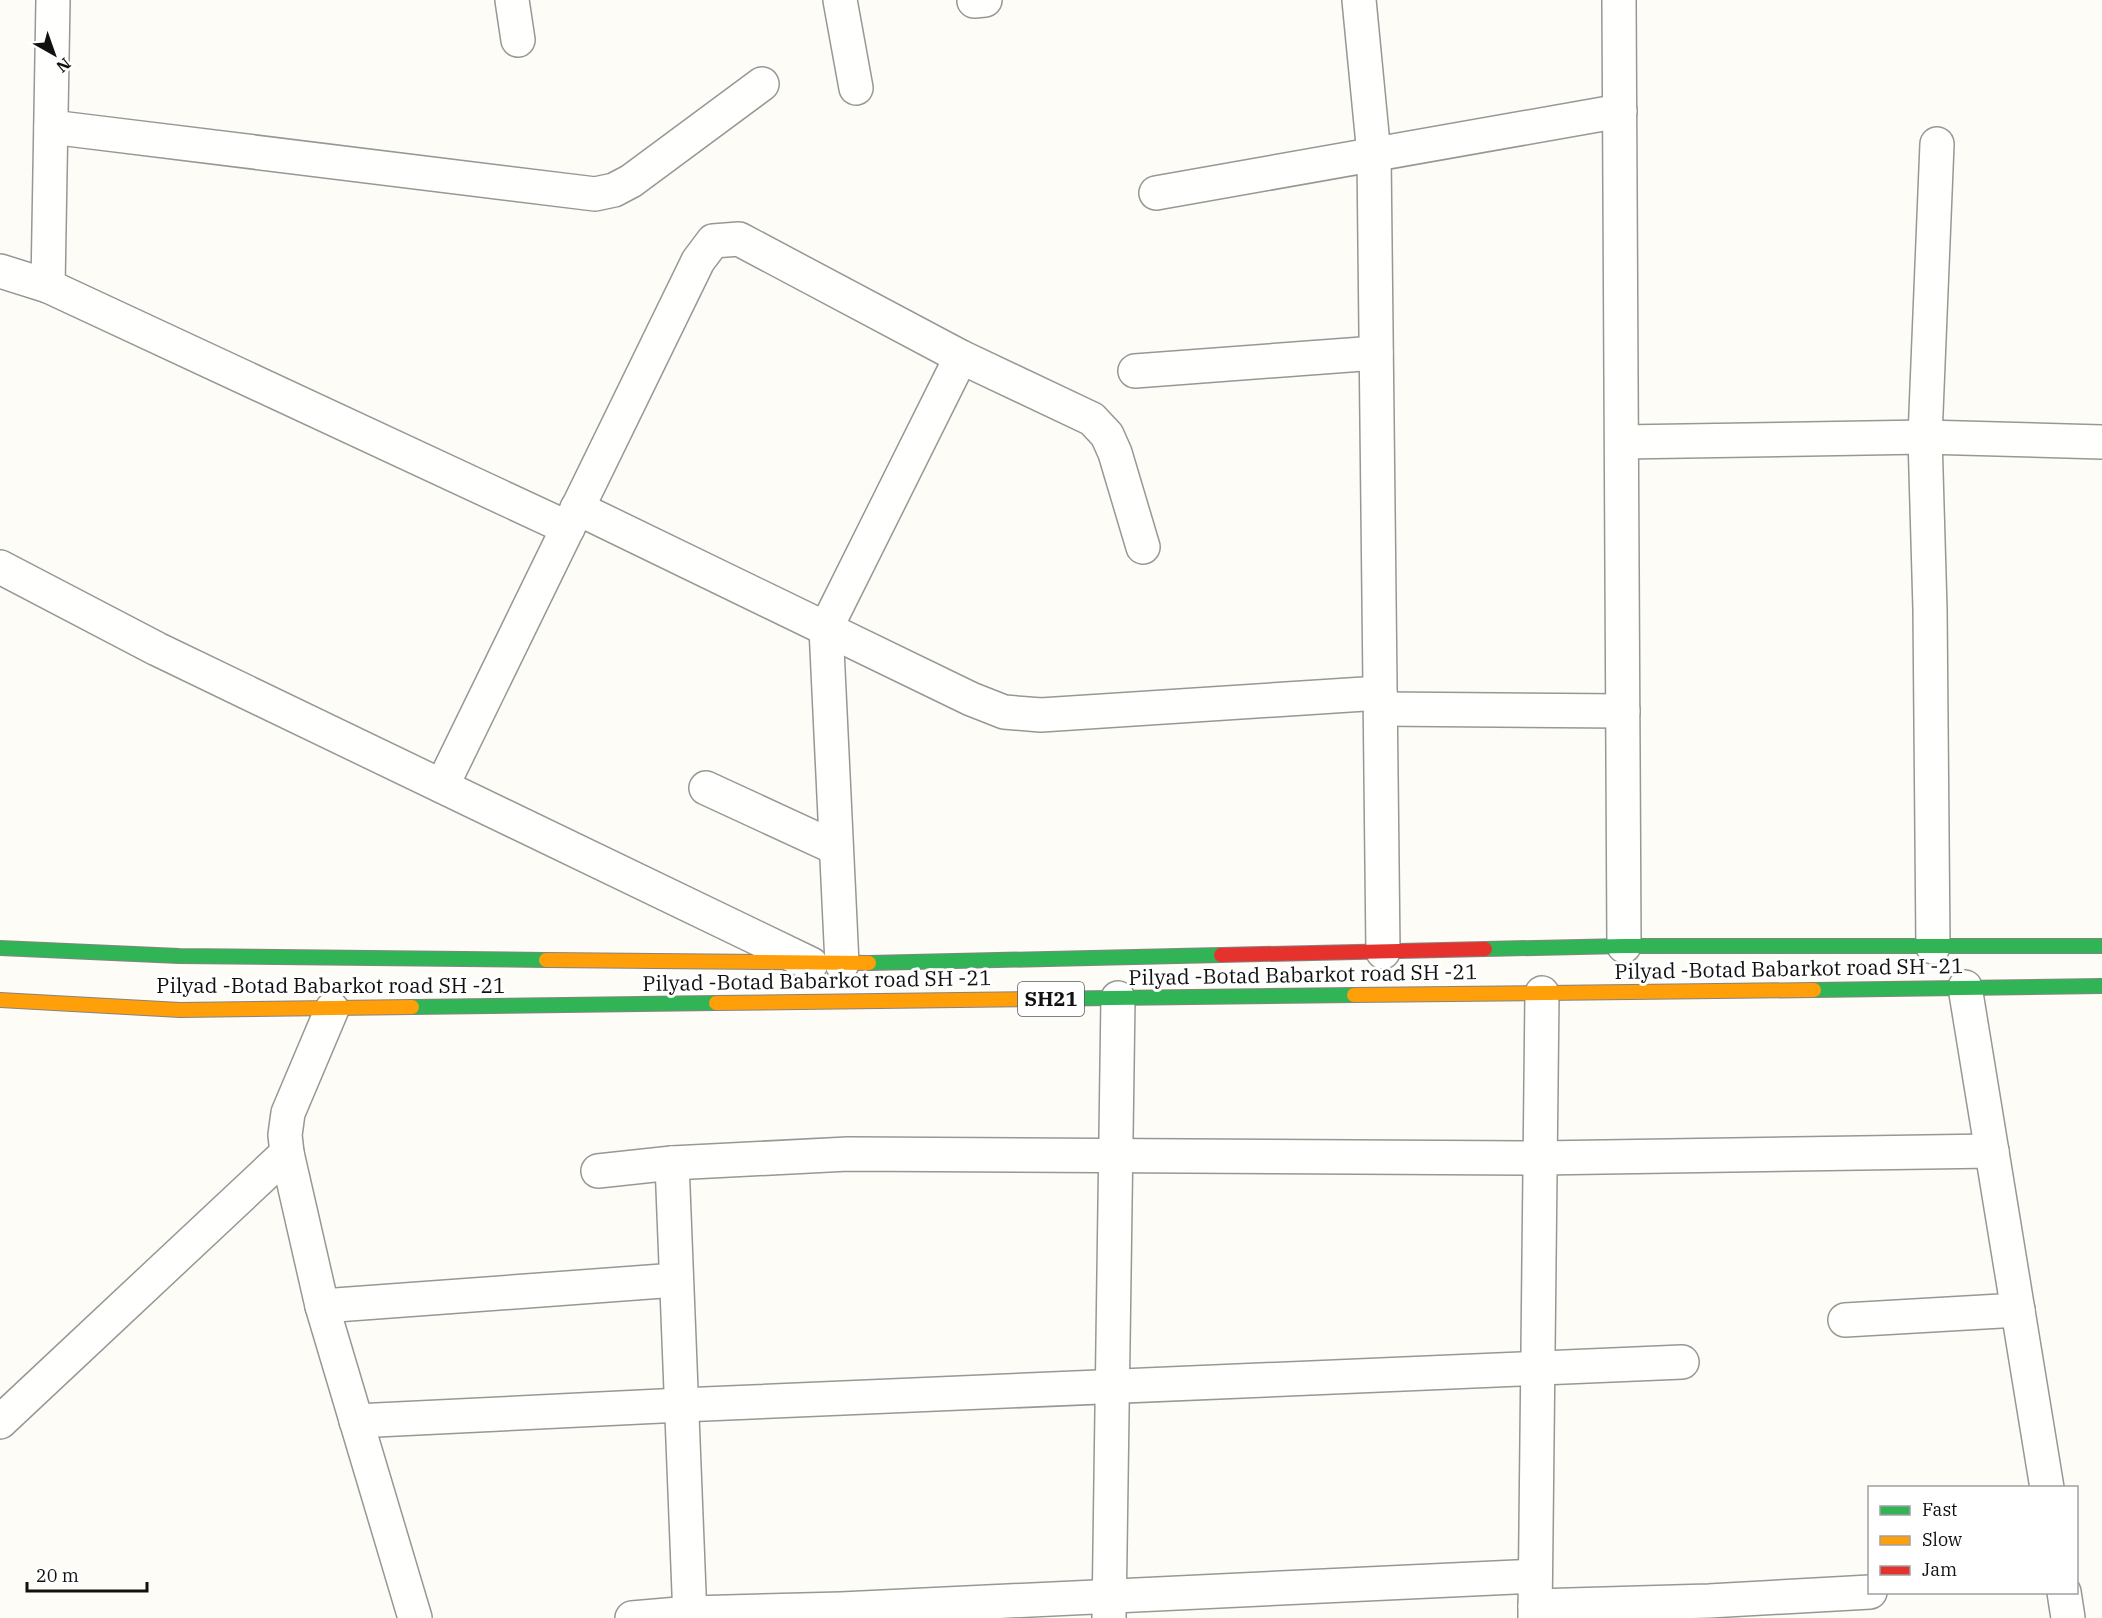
<svg xmlns="http://www.w3.org/2000/svg" width="2102" height="1618" viewBox="0 0 2102 1618" font-family="'IBM Plex Serif',serif">
<style>
.lines{fill:none;stroke-linecap:round;stroke-linejoin:round}
.street-casing{stroke:#979795;stroke-width:36}
.fast-casing{stroke:#858482;stroke-width:16}
.slow-casing{stroke:#858482;stroke-width:16}
.jam-casing{stroke:#858482;stroke-width:16}
.street{stroke:#fffffe;stroke-width:33}
.fast{stroke:#30b455;stroke-width:14}
.slow{stroke:#ff9f0a;stroke-width:14}
.jam{stroke:#e5322d;stroke-width:14}
.labels{text-anchor:middle;stroke-width:6;stroke-linejoin:round;paint-order:stroke}
.shield{fill:#fff;stroke:#585858;stroke-width:1.5}
.shield-label{font-size:20px;font-weight:bold;fill:#111}
.street-label{font-size:21px;fill:#111;stroke:#fff}
</style>
<rect width="100%" height="100%" fill="#fdfcf7"/>
<g class="lines">
<defs>
<g id="street">
<path d="M 512,0 L 518,40"/>
<path d="M 840,0 L 856,88"/>
<path d="M 1359,0 L 1374,155 L 1383,952"/>
<path d="M 1619,0 L 1624,946"/>
<path d="M 974,1 L 985,0"/>
<path d="M 51,127 L 595,194 L 614,190 L 631,181 L 762,84"/>
<path d="M 1156,193 L 1620,111"/>
<path d="M 0,271 L 48,286 L 568,528"/>
<path d="M 48,286 L 53,0"/>
<path d="M 1135,371 L 1376,353"/>
<path d="M 1622,442 L 1925,437 L 2102,442"/>
<path d="M 577,508 L 971,699 L 1004,712 L 1041,715 L 1380,693"/>
<path d="M 0,567 L 157,649 L 811,964"/>
<path d="M 1381,709 L 1623,711"/>
<path d="M 442,786 L 698,261 L 713,241 L 739,239 L 961,357 L 1092,419 L 1107,435 L 1115,453 L 1143,547"/>
<path d="M 706,788 L 836,848"/>
<path d="M 1933,947 L 1930,609 L 1925,437 L 1937,144"/>
<path d="M 842,964 L 826,628 L 961,357"/>
<path d="M 1965,987 L 2047,1488"/>
<path d="M 332,1009 L 288,1113 L 285,1135 L 287,1153 L 322,1306 L 415,1618"/>
<path d="M 672,1163 L 690,1618"/>
<path d="M 598,1171 L 672,1163 L 848,1154 L 1540,1158 L 1992,1151"/>
<path d="M 322,1306 L 676,1280"/>
<path d="M 1845,1320 L 2018,1310"/>
<path d="M 356,1421 L 681,1405 L 1682,1362"/>
<path d="M 0,1422 L 287,1153"/>
<path d="M 2064,1592 L 2068,1618"/>
<path d="M 1535,1606 L 1709,1601 L 1870,1592"/>
<path d="M 632,1618 L 690,1613 L 841,1609 L 1535,1576"/>
<path d="M 1109,1618 L 1118,998"/>
<path d="M 1535,1618 L 1542,993"/>
</g>
<g id="fast">
<path d="M 0,948 L 179,956 L 546,960"/>
<path d="M 1485,949 L 1624,946 L 2102,946"/>
<path d="M 869,963 L 1221,955"/>
<path d="M 1814,990 L 2102,986"/>
<path d="M 1031,999 L 1354,995"/>
<path d="M 412,1007 L 716,1003"/>
</g>
<g id="slow">
<path d="M 546,960 L 869,963"/>
<path d="M 1354,995 L 1814,990"/>
<path d="M 0,1000 L 180,1010 L 412,1007"/>
<path d="M 716,1003 L 1031,999"/>
</g>
<path id="jam" d="M 1221,955 L 1485,949"/>
</defs>
<use href="#street" class="street-casing"/>
<use href="#fast" class="fast-casing"/>
<use href="#slow" class="slow-casing"/>
<use href="#jam" class="jam-casing"/>
<use href="#street" class="street"/>
<use href="#fast" class="fast"/>
<use href="#slow" class="slow"/>
<use href="#jam" class="jam"/>
</g>
<g class="labels">
<rect class="shield" x="1018" y="982" width="66" height="34" rx="4.5"/>
<g class="shield-label">
<text x="1051" y="1006">SH21</text>
</g>
<g class="street-label">
<text transform="translate(1789 969) rotate(-1)" y="7">Pilyad -Botad Babarkot road SH -21</text>
<text transform="translate(1303 975) rotate(-1)" y="7">Pilyad -Botad Babarkot road SH -21</text>
<text transform="translate(817 981) rotate(-1)" y="7">Pilyad -Botad Babarkot road SH -21</text>
<text x="331" y="993">Pilyad -Botad Babarkot road SH -21</text>
</g>
</g>
<rect x="1868" y="1486" width="210" height="108" fill="#ffffff" stroke="#a0a0a0" stroke-width="1.5"/>
<rect x="1880" y="1506" width="30" height="9" fill="#30b455" stroke="#a0a0a0" stroke-width="1.5"/>
<text x="1922" y="1516" font-size="18" fill="#111111">Fast</text>
<rect x="1880" y="1536" width="30" height="9" fill="#ff9f0a" stroke="#a0a0a0" stroke-width="1.5"/>
<text x="1922" y="1546" font-size="18" fill="#111111">Slow</text>
<rect x="1880" y="1566" width="30" height="9" fill="#e5322d" stroke="#a0a0a0" stroke-width="1.5"/>
<text x="1922" y="1576" font-size="18" fill="#111111">Jam</text>
<g transform="translate(54 54) rotate(140)" stroke="#ffffff" stroke-width="4.5" paint-order="stroke">
<path d="M0-4.5L10 22L0 15L-10 22Z" fill="#111111"/>
<text y="-9" font-size="16" font-weight="bold" text-anchor="middle" fill="#111111">N</text>
</g>
<path d="M27 1582v9h120v-9" fill="none" stroke="#111111" stroke-width="3"/>
<text x="36" y="1582" font-size="18" fill="#111111" stroke="#ffffff" stroke-width="4.5" paint-order="stroke">20 m</text>
</svg>
